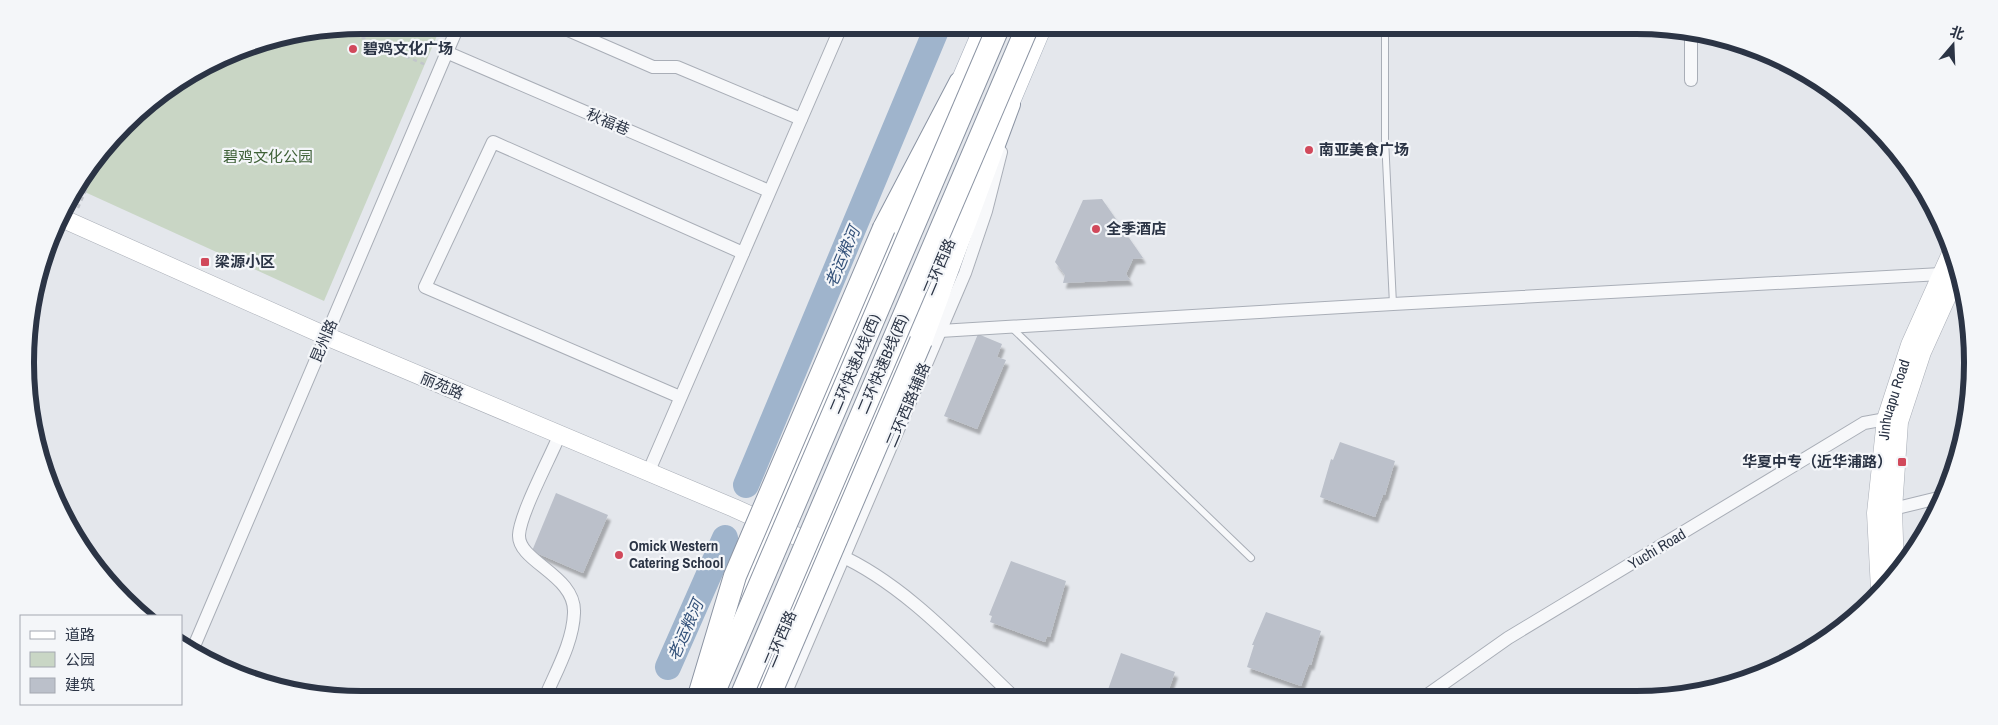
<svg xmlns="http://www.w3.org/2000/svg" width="1998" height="725" viewBox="0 0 1998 725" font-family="'Archivo Narrow','Noto Sans SC',sans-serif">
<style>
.green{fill:#c9d6c5}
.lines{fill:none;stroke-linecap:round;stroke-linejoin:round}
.river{stroke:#9fb4cc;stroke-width:26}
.building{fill:#bbc0ca;filter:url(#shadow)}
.lane-casing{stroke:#a9aeb7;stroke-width:8}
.street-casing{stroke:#a9aeb7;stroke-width:14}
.secondary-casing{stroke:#a9aeb7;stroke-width:19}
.primary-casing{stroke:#a3abb8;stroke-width:21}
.highway-casing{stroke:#8b94a3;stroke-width:24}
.path{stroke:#c2c5cb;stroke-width:2.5;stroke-dasharray:4 4;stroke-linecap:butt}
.lane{stroke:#f7f8fa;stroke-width:6}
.street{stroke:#f7f8fa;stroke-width:12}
.secondary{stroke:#fff;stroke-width:18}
.primary{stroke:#fff;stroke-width:20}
.highway{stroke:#fff;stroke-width:22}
.highway-bridge-casing{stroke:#8b94a3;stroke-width:24;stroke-linecap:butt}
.highway-bridge{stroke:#fff;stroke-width:22}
.poi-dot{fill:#d1495b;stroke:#f4f6f9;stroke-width:2}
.labels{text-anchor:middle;stroke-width:4.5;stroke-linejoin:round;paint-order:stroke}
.poi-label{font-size:15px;font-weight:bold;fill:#2b3445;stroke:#f4f6f9;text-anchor:start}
.street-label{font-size:15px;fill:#2b3445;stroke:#f4f6f9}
.park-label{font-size:15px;fill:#3f6138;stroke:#f4f6f9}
.water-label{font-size:16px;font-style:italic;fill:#34527a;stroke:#f4f6f9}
.rim{fill:none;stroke:#2b3445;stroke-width:6}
</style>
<defs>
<filter id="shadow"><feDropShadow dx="3" dy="5.5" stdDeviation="1" flood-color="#0004"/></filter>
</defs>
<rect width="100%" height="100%" fill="#e4e7ec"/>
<path class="green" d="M 297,31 L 439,31 L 324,301 L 76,188 L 95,157 L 140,109 L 234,51 Z"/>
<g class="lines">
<g class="river">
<path d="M 746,485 L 937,28"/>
<path d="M 668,667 L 725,538"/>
</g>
</g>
<g class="building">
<path d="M 1102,199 L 1143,258 L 1133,259 L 1126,274 L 1130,280 L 1063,283 L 1065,275 L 1055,262 L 1083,200 Z"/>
<path d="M 978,334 L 1002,344 L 997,357 L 1006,360 L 977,429 L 944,416 Z"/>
<path d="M 1340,442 L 1395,461 L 1385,495 L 1383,495 L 1375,517 L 1320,497 L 1331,459 L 1333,460 Z"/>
<path d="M 556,493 L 608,515 L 583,573 L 532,551 Z"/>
<path d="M 1011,561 L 1066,581 L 1050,637 L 1047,636 L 1045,642 L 990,622 L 992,616 L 989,615 Z"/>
<path d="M 1266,612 L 1321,631 L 1311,665 L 1309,664 L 1301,686 L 1247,667 L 1254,645 L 1252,645 Z"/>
<path d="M 1121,653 L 1175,672 L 1166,698 L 1105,698 Z"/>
</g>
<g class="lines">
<defs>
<g id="lane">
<path d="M 1385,26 L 1385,139 L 1393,304"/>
<path d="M 1012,328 L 1251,558"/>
</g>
<g id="street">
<path d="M 568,30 L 653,67 L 677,67 L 801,119"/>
<path d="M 1691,32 L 1691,80"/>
<path d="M 446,52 L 769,191"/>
<path d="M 940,331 L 1393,304 L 1941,274 L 1947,277"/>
<path d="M 680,397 L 425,287 L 493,142 L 743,253"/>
<path d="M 648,473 L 840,29"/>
<path d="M 1893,509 L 1942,497"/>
<path d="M 837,554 C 905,584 962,648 1016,699"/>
<path d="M 192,651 L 456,31"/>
<path d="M 1423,698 L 1508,638 L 1864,423 L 1886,419 L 1894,421"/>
<path d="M 783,699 L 965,273 L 986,211 L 1001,152"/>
<path d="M 544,700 C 555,673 573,643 574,613 C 576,575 518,562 519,535 C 520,514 550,458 559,436"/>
</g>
<g id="secondary">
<path d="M 59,217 L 326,336 L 734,508 L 818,546"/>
<path d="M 1895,571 L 1893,509 L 1899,422 L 1922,352 L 1959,270"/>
<path id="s1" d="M 1880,590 L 1876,513 L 1886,419 L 1910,345 L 1953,249"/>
</g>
<g id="primary">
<path d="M 954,98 L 984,28"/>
<path d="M 1003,118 L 1041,28"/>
<path d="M 729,624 L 916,186"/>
<path d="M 754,699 L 931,285"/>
</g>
<g id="highway">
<path d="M 884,228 L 960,83"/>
<path d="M 921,341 L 1009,104"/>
</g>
</defs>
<use href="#lane" class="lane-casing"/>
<use href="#street" class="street-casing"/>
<use href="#secondary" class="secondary-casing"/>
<use href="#primary" class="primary-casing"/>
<use href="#highway" class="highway-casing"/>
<g class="path">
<path d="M 347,31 L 426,65"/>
<path d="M 432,31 L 440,34"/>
<path d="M 78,208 L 106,145"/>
</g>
<use href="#lane" class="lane"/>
<use href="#street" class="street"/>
<use href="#secondary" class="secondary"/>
<use href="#primary" class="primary"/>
<use href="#highway" class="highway"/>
<defs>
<g id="highway-bridge">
<path d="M 699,696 L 735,576 L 884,228"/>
<path d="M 711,699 L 998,28"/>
<path d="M 740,699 L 1027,28"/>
<path d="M 768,699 L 921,341"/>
</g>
</defs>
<use href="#highway-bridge" class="highway-bridge-casing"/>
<use href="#highway-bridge" class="highway-bridge"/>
</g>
<g class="poi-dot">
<circle cx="353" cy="49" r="5"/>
<circle cx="1309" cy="150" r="5"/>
<circle cx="1096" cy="229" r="5"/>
<rect x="200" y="257" width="10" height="10" rx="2.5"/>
<rect x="1897" y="457" width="10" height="10" rx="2.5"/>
<circle cx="619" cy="555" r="5"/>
</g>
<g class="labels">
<g class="poi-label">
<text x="363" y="54">碧鸡文化广场</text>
<text x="1319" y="155">南亚美食广场</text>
<text x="1106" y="234">全季酒店</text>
<text x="215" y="267">梁源小区</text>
<text x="1892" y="467" text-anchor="end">华夏中专（近华浦路）</text>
<text x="629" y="551">Omick Western<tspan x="629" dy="17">Catering School</tspan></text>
</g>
<g class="street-label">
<text transform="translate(608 122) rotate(23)" y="5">秋福巷</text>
<text transform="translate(939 267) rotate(-67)" y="5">二环西路</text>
<text transform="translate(324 341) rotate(-67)" y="5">昆州路</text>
<text transform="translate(855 364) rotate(-67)" y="5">二环快速A线(西)</text>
<text transform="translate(883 364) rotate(-67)" y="5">二环快速B线(西)</text>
<text transform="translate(442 386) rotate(23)" y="5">丽苑路</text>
<text dy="5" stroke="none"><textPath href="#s1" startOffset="192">Jinhuapu Road</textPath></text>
<text transform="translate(908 405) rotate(-67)" y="5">二环西路辅路</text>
<text transform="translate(1657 549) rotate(-31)" y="5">Yuchi Road</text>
<text transform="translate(780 639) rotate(-67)" y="5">二环西路</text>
</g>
<g class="park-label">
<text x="268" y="162">碧鸡文化公园</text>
</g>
<g class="water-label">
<text transform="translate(842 257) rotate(-67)" y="6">老运粮河</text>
<text transform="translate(685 630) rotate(-66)" y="6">老运粮河</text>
</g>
</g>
<path d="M0 0H1998V725H0ZM362 34H1636A328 328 0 0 1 1964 362V363A328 328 0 0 1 1636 691H362A328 328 0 0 1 34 363V362A328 328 0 0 1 362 34Z" fill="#f4f6f9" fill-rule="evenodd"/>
<path class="rim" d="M362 34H1636A328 328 0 0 1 1964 362V363A328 328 0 0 1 1636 691H362A328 328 0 0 1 34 363V362A328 328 0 0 1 362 34Z"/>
<rect x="20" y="615" width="162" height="90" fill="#f4f6f9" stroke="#a4a8b1"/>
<rect x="30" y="631" width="25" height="8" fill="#ffffff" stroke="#a4a8b1"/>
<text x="65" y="640" font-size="15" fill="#2b3445">道路</text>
<rect x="30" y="652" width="25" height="15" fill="#c9d6c5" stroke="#a4a8b1"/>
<text x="65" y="665" font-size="15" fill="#2b3445">公园</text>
<rect x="30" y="678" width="25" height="15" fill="#bbc0ca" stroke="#a4a8b1"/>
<text x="65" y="690" font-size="15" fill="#2b3445">建筑</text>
<g transform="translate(1953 45) rotate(19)" stroke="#f4f6f9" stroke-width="4" paint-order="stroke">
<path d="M0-4L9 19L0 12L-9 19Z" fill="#2b3445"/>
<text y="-8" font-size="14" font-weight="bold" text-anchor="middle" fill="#2b3445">北</text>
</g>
</svg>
